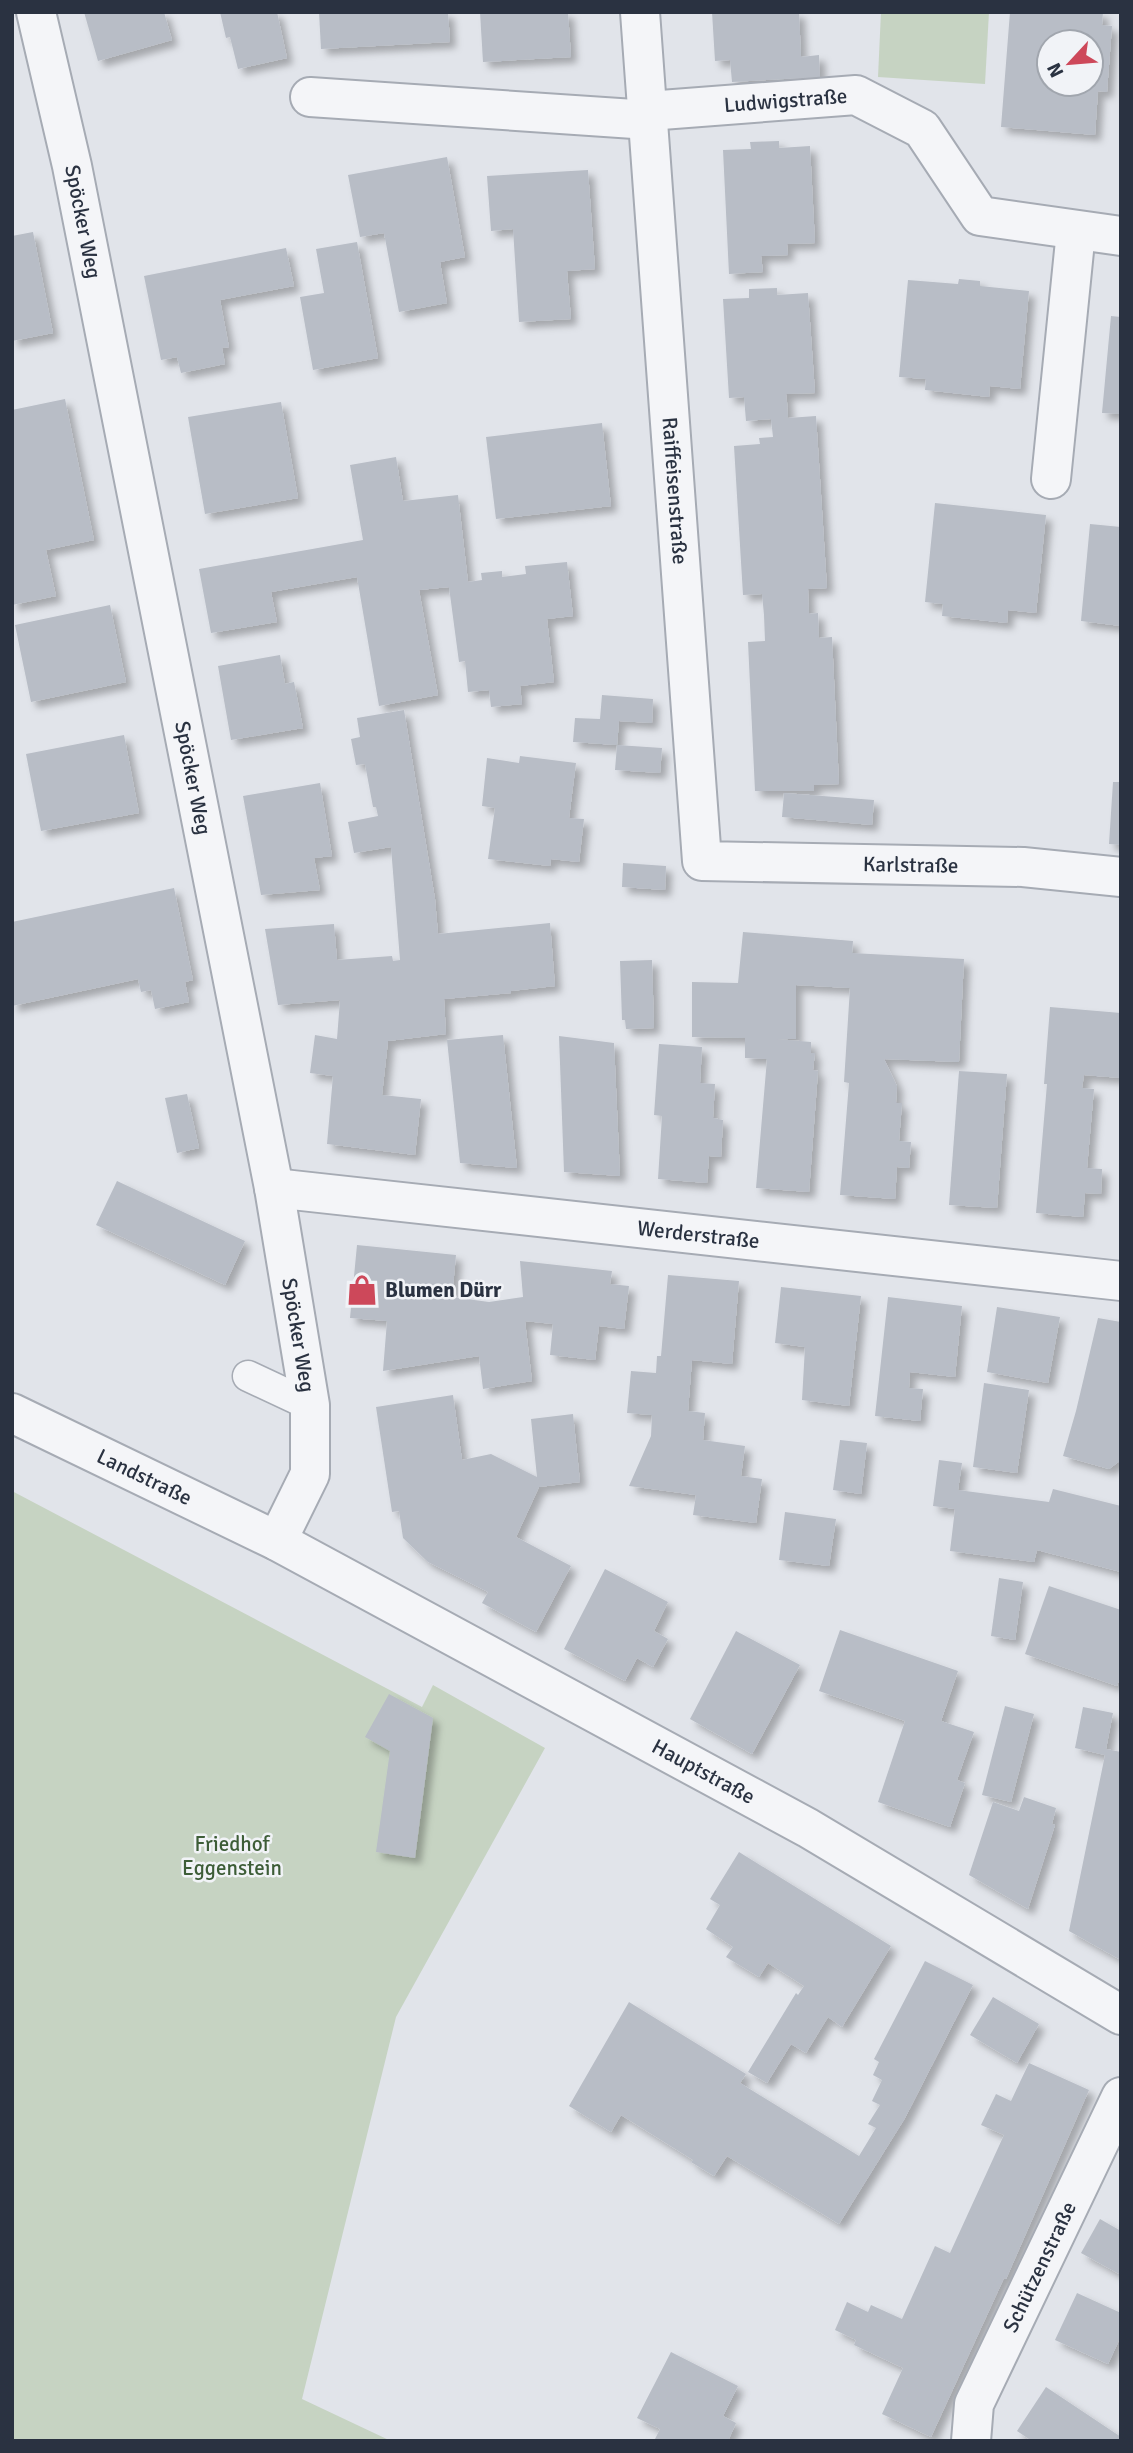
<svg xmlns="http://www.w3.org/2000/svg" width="1133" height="2453" viewBox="0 0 1133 2453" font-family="Signika,sans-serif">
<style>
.green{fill:#c6d3c2}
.building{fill:#b8bdc6;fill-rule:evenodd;filter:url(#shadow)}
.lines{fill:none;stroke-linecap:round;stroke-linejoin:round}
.service-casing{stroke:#a6abb4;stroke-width:33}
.minor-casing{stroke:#a6abb4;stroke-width:42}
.tertiary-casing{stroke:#a6abb4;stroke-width:42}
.service{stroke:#f4f5f8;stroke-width:30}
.minor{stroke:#f4f5f8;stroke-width:38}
.tertiary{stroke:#f4f5f8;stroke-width:38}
.labels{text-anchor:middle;stroke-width:5;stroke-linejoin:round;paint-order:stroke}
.street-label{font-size:21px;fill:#2a3241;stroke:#f1f3f7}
.poi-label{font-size:21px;font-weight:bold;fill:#2a3241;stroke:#f1f3f7;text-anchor:start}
.park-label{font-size:21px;fill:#3d5d37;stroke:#f1f3f7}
</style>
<defs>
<filter id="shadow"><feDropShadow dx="6" dy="6" stdDeviation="3.5" flood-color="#0004"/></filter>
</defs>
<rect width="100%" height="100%" fill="#e1e4ea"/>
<g class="green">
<path d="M 881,12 L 989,12 L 985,84 L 878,77 Z"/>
<path d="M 12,1491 L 422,1707 L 433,1685 L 545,1748 L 396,2017 L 302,2399 L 391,2441 L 12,2441 Z"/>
</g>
<g class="building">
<path d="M 84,12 L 164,12 L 172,40 L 98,61 Z"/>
<path d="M 220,12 L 277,12 L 287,58 L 238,69 L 230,37 L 226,38 Z"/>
<path d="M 319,12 L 448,12 L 450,42 L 321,49 Z"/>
<path d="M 480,12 L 568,12 L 571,57 L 483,62 Z"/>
<path d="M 712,12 L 799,12 L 801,57 L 819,55 L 820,77 L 732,82 L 730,60 L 715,61 Z"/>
<path d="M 1010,12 L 1103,12 L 1102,25 L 1112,26 L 1107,92 L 1098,91 L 1095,135 L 1001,127 ZM 1049,42 L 1091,42 L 1091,84 L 1049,84 Z"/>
<path d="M 779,141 L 779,148 L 810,146 L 815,243 L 787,244 L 788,255 L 761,256 L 763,272 L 729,274 L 723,150 L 751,149 L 750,142 Z"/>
<path d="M 447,157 L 465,257 L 440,262 L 447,303 L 399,312 L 384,233 L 360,237 L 348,175 Z"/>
<path d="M 588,170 L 595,269 L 567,271 L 571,319 L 519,322 L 513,229 L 491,231 L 487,176 Z"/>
<path d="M 33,232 L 53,333 L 12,341 L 12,236 Z"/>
<path d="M 357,242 L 378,358 L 313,370 L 300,297 L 324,293 L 316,249 Z"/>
<path d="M 286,248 L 294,286 L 220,300 L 229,347 L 222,348 L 225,364 L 181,373 L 177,357 L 161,360 L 144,276 Z"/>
<path d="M 959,279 L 980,281 L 980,286 L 1029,291 L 1020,389 L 990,386 L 989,397 L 925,390 L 926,379 L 899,377 L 908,280 L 958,284 Z"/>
<path d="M 777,288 L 777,295 L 808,293 L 815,393 L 786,394 L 787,402 L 788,418 L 816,416 L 827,588 L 808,589 L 809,614 L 818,613 L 819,638 L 832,637 L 839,784 L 814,785 L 814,791 L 755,791 L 748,642 L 765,641 L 764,615 L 762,594 L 743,595 L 734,446 L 760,444 L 759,438 L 773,437 L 771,419 L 746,421 L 744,397 L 729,398 L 723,299 L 749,298 L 749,289 Z"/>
<path d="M 1111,316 L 1121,317 L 1121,414 L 1102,413 Z"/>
<path d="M 65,399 L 94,540 L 46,550 L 56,596 L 12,605 L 12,410 Z"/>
<path d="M 281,402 L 298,498 L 205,514 L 188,417 Z"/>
<path d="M 602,423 L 611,506 L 496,519 L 486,437 Z"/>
<path d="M 396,457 L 403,501 L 458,495 L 468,582 L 482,580 L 481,573 L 502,571 L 502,577 L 526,574 L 525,566 L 567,562 L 573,616 L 547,619 L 554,682 L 520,686 L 522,704 L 491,707 L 489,690 L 468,692 L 465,661 L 459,662 L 449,587 L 419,590 L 438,695 L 379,706 L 357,577 L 271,592 L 277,622 L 211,633 L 199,569 L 363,540 L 350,465 Z"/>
<path d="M 935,503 L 1046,515 L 1036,613 L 1008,610 L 1007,623 L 942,616 L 943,604 L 925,602 Z"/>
<path d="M 1090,524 L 1121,527 L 1121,626 L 1081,621 Z"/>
<path d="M 110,605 L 126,682 L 31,702 L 15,625 Z"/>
<path d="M 280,655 L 285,684 L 294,682 L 303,728 L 231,740 L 218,666 Z"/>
<path d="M 602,695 L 653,699 L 652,723 L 619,721 L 617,745 L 573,742 L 575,718 L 600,719 Z"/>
<path d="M 404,710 L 435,899 L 438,934 L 550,923 L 555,986 L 511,991 L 511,993 L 444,999 L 446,1034 L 388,1041 L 382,1095 L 421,1099 L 415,1155 L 327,1144 L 333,1076 L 310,1073 L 315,1035 L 337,1039 L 340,1000 L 278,1005 L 265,929 L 334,924 L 337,960 L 392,956 L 393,961 L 400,960 L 391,847 L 354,853 L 348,822 L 378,816 L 376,807 L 373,807 L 365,764 L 356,765 L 351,739 L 360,737 L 357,718 Z"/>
<path d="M 124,735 L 139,813 L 41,831 L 26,754 Z"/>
<path d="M 617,745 L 662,748 L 660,773 L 615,770 Z"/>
<path d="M 520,756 L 576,763 L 569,818 L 584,819 L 579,862 L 551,859 L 550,866 L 488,859 L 495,808 L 482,806 L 487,758 L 519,763 Z"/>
<path d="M 1113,782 L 1121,782 L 1121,845 L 1109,844 Z"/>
<path d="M 320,783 L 332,856 L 314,858 L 320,890 L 261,895 L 243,796 Z"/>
<path d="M 784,793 L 874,800 L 872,825 L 782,817 Z"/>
<path d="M 623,863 L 666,866 L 665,890 L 622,887 Z"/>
<path d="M 174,888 L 193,980 L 185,982 L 189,1002 L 155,1009 L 151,990 L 141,992 L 138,979 L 12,1006 L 12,922 Z"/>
<path d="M 743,932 L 853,941 L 852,953 L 964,959 L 959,1062 L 884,1059 L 897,1086 L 896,1103 L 902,1103 L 899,1141 L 911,1142 L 909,1168 L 897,1167 L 895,1199 L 840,1195 L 849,1083 L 844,1082 L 850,988 L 796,985 L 796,1039 L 777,1039 L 811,1042 L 811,1053 L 815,1053 L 813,1070 L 818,1071 L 809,1192 L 756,1188 L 767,1059 L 745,1058 L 745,1038 L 692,1037 L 692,982 L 738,983 Z"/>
<path d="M 652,960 L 654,1028 L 626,1029 L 625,1020 L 622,1020 L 620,961 Z"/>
<path d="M 1050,1007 L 1121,1013 L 1121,1078 L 1084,1075 L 1082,1088 L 1094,1089 L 1087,1168 L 1102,1169 L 1101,1194 L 1085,1193 L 1083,1217 L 1036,1213 L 1047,1084 L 1044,1084 Z"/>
<path d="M 503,1035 L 517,1168 L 460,1163 L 447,1040 Z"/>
<path d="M 559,1036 L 614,1043 L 620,1176 L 564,1172 Z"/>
<path d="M 659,1044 L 702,1047 L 700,1083 L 715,1084 L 713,1118 L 723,1120 L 721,1157 L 709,1156 L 707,1183 L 658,1179 L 662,1116 L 654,1115 Z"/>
<path d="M 959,1071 L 1007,1074 L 997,1208 L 949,1205 Z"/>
<path d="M 187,1094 L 199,1148 L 177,1153 L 165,1098 Z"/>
<path d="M 117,1181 L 245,1241 L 225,1285 L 96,1225 Z"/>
<path d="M 357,1245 L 456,1255 L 452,1297 L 489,1302 L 523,1297 L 520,1261 L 612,1271 L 610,1284 L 629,1286 L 624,1329 L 599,1326 L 595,1360 L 550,1355 L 553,1324 L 525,1321 L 532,1381 L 483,1389 L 479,1356 L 383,1371 L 387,1321 L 350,1318 Z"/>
<path d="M 668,1275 L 739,1281 L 732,1364 L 692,1360 L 688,1411 L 705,1413 L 703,1440 L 745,1446 L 741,1476 L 762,1479 L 756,1523 L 693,1515 L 696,1495 L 629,1486 L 651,1436 L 652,1415 L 627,1413 L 631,1371 L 656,1373 L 657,1356 L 661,1356 Z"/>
<path d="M 781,1287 L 861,1296 L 849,1406 L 802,1400 L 805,1347 L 775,1343 Z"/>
<path d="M 888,1297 L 962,1306 L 955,1377 L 910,1372 L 909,1388 L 923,1389 L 920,1421 L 875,1416 Z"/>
<path d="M 997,1307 L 1060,1317 L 1048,1383 L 987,1372 Z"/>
<path d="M 1098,1318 L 1121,1322 L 1121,1460 L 1109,1469 L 1063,1456 L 1076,1411 Z"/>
<path d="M 984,1383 L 1029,1390 L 1017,1473 L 973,1467 Z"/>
<path d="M 453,1395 L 462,1460 L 491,1454 L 537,1477 L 531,1419 L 573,1414 L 580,1482 L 539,1487 L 516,1537 L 571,1566 L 536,1632 L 482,1603 L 488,1592 L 428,1562 L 403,1538 L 399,1511 L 392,1512 L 376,1407 Z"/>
<path d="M 840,1440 L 867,1443 L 861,1494 L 833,1490 Z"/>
<path d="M 939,1460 L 962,1463 L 958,1490 L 1049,1502 L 1053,1489 L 1121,1506 L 1121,1572 L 1037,1550 L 1034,1562 L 950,1551 L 955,1509 L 933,1506 Z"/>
<path d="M 785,1512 L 836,1519 L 829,1566 L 779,1560 Z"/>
<path d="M 605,1569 L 668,1602 L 654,1631 L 668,1639 L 653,1667 L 637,1658 L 625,1681 L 564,1649 Z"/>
<path d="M 999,1578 L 1023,1582 L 1015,1640 L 991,1636 Z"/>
<path d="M 1049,1586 L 1121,1610 L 1121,1675 L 1117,1686 L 1025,1654 Z"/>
<path d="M 840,1630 L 958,1671 L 941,1721 L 974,1732 L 957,1780 L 965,1783 L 950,1827 L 878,1802 L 905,1721 L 819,1691 Z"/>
<path d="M 736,1631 L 800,1665 L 752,1754 L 690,1719 Z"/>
<path d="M 389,1694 L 433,1718 L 415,1858 L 376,1852 L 390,1751 L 365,1737 Z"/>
<path d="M 1005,1706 L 1034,1714 L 1011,1802 L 982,1795 Z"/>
<path d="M 1083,1707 L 1113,1713 L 1106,1749 L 1121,1752 L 1121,1949 L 1119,1959 L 1069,1931 L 1105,1755 L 1075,1748 Z"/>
<path d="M 1024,1797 L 1056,1808 L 1052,1824 L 1055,1825 L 1028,1909 L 969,1875 L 993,1802 L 1019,1811 Z"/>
<path d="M 739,1852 L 891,1946 L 842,2027 L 828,2017 L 806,2053 L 791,2044 L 767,2083 L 748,2072 L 796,1993 L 798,1995 L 804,1986 L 768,1963 L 759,1977 L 726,1957 L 733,1947 L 706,1929 L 720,1905 L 710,1899 Z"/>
<path d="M 925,1961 L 973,1985 L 905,2118 L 839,2224 L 727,2156 L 714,2176 L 691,2162 L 693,2160 L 621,2115 L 611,2132 L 569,2106 L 629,2002 L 746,2074 L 740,2083 L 859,2156 L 876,2128 L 868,2124 L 880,2105 L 872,2101 L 882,2080 L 873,2075 L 879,2062 L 874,2059 Z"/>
<path d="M 993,1997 L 1039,2024 L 1017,2063 L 970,2035 Z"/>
<path d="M 1029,2063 L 1089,2090 L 1006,2279 L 1004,2278 L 931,2437 L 882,2414 L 903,2368 L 854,2345 L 856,2340 L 835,2330 L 847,2302 L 868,2312 L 871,2305 L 902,2319 L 935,2246 L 950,2253 L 1004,2135 L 981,2125 L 996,2094 L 1011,2101 Z"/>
<path d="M 1100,2219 L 1121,2231 L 1121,2275 L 1081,2253 Z"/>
<path d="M 1077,2293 L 1121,2313 L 1121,2336 L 1108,2364 L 1055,2340 Z"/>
<path d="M 671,2352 L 738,2386 L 723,2416 L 736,2423 L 728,2441 L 654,2441 L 660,2429 L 637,2418 Z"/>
<path d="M 1046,2387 L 1121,2437 L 1121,2441 L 1032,2441 L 1017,2431 Z"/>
</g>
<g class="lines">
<defs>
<path id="service" d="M 248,1376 L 310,1405"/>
<g id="minor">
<path id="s1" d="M 36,12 L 72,166 L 274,1188 L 310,1405 L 310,1474 L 277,1541"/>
<path id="s2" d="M 640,12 L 702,861 L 1023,867 L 1121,877"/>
<path d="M 310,97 L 649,120"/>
<path id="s3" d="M 648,111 L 856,95 L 922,129 L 980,216 L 1121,236"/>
<path d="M 1051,479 L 1076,231"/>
<path id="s4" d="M 274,1188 L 1121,1281"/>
<path id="s5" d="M 971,2441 L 974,2404 L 1121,2097"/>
</g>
<g id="tertiary">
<path id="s6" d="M 12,1413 L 277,1541 L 808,1828 L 1121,2015"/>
</g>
</defs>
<use href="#service" class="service-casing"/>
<use href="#minor" class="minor-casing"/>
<use href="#tertiary" class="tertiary-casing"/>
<use href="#service" class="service"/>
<use href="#minor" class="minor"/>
<use href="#tertiary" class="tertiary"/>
</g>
<defs>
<symbol id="shop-bare" viewBox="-9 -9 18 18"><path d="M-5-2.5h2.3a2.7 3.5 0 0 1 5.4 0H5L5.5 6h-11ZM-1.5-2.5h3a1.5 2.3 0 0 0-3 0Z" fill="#cd485a" stroke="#f1f3f7" stroke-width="2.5" paint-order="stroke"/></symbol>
</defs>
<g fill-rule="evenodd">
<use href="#shop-bare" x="340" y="1268" width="44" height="44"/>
</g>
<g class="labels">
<g class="street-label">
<text dy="7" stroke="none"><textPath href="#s3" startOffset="138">Ludwigstraße</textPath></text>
<text dy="7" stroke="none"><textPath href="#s1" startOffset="215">Spöcker Weg</textPath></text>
<text dy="7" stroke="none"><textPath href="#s2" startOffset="480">Raiffeisenstraße</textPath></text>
<text dy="7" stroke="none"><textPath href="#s1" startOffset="782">Spöcker Weg</textPath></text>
<text dy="7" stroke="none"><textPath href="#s2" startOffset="1060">Karlstraße</textPath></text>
<text dy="7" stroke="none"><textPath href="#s4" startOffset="427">Werderstraße</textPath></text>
<text dy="7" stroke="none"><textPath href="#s1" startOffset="1349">Spöcker Weg</textPath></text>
<text dy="7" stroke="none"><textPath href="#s6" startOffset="147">Landstraße</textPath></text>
<text dy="7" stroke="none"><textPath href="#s6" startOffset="779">Hauptstraße</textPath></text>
<text dy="7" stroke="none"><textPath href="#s5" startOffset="189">Schützenstraße</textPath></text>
</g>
<g class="poi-label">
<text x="385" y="1297">Blumen Dürr</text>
</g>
<g class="park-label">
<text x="232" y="1851">Friedhof<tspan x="232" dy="24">Eggenstein</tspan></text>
</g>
</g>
<rect width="1133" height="2453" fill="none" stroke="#2a3241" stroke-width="28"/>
<g transform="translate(1070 63) rotate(244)"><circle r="33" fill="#f1f3f7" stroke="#a1a6ae" stroke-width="2"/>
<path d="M0-5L12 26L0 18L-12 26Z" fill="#cd485a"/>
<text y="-10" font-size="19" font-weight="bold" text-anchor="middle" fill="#2a3241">N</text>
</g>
</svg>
